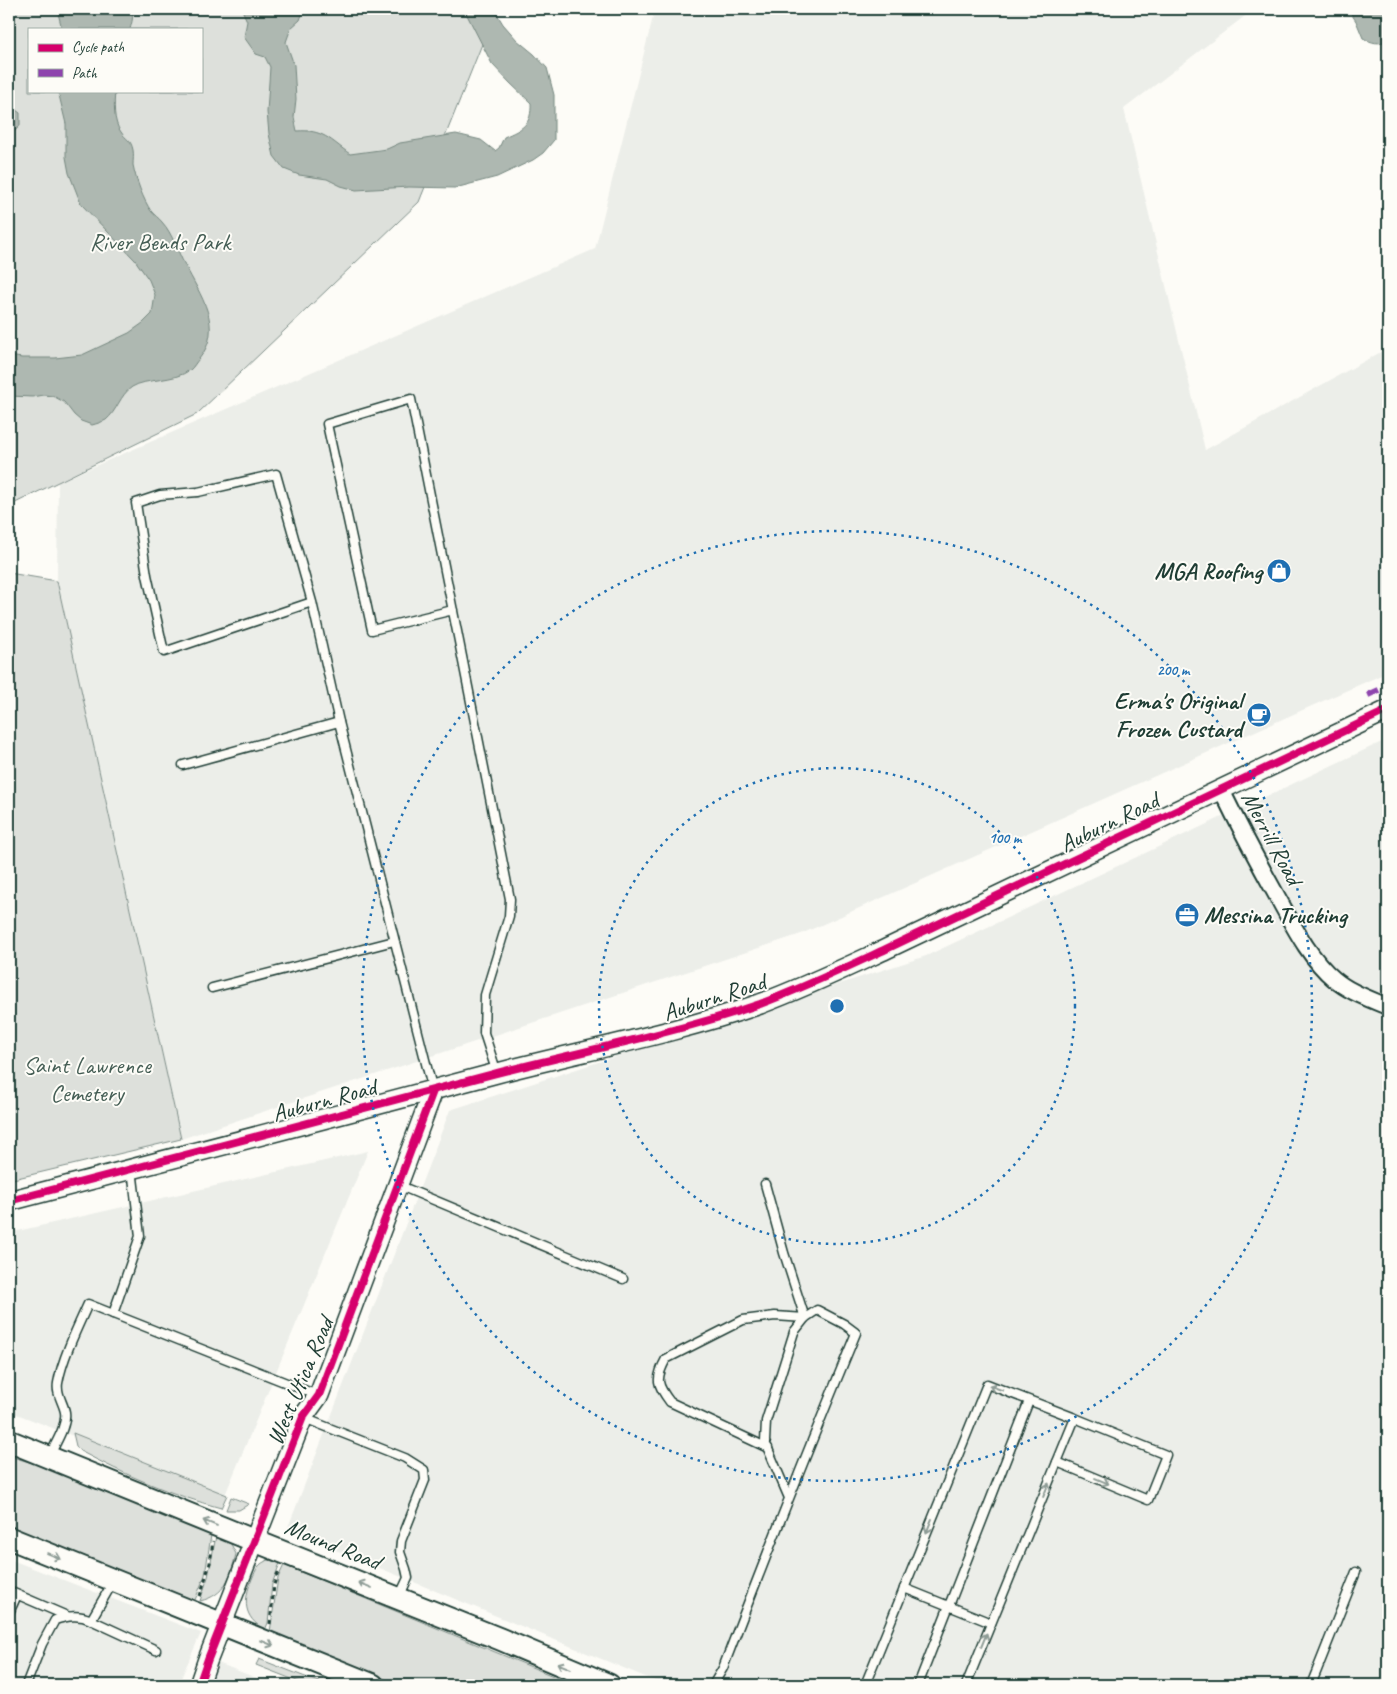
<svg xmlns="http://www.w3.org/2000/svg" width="1397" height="1694" viewBox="0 0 1397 1694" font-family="Caveat,sans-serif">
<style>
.built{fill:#eceee9}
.green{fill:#dde0db;stroke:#7e8e88;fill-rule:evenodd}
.water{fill:#aeb8b1;stroke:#75877f}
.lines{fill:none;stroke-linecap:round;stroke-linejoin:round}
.service-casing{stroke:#1f3d34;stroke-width:11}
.minor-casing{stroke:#1f3d34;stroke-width:19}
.tertiary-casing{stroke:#1f3d34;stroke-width:22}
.secondary-casing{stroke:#1f3d34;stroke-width:25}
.path{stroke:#1f3d34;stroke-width:3;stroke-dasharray:4 4;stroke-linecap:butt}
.service{stroke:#fdfcf7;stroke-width:8}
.minor{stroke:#fdfcf7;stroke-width:15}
.tertiary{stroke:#fdfcf7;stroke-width:19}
.secondary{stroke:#fdfcf7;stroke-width:21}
.quiet{stroke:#8e44ad;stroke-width:6;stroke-dasharray:12 6;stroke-linecap:butt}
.cycleway-casing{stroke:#fdfcf7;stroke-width:11}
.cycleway{stroke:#d6006c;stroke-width:8}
.oneway{stroke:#8e9c96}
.ring{fill:none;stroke:#1f6fb2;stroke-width:2.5;stroke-dasharray:2.5 5}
.labels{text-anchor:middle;stroke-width:4;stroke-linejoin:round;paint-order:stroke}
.park-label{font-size:24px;fill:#455e55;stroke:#fdfcf7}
.poi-label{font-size:24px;font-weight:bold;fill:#1f3d34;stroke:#fdfcf7;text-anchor:end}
.street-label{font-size:24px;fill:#1f3d34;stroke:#fdfcf7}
.centre{fill:#1f6fb2;stroke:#fdfcf7;stroke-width:2.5}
.ring-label{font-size:15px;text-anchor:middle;font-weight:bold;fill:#1f6fb2;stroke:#fdfcf7;stroke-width:4;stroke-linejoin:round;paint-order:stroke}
</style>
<rect width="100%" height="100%" fill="#fdfcf7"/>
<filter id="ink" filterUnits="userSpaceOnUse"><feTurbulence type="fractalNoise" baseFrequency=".02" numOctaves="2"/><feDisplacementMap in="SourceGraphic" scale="10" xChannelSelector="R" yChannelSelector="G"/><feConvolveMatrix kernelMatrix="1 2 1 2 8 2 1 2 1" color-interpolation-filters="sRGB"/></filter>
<g filter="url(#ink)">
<g class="built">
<path d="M 655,9 L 1254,9 L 1124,109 L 1205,450 L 1388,348 L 1388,672 L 801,934 L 181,1139 L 57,581 L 58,482 L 595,249 Z"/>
<path d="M 1388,739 L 1388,1685 L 665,1685 L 287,1530 L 450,1110 L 926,956 Z"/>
<path d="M 368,1151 L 225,1495 L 9,1411 L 9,1233 Z"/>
<path d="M 9,1559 L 201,1633 L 178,1685 L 9,1685 Z"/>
<path d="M 208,1659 L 274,1685 L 199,1685 Z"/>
</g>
<g class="green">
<path d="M 9,9 L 496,9 L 419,202 L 197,414 L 9,506 ZM 29,29 L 201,29 L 201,91 L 29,91 Z"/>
<path d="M 9,573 L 57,581 L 181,1139 L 9,1180 Z"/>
<path d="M 73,1433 L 227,1495 L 221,1508 C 172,1495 125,1475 80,1451 L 76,1446 Z"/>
<path d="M 9,1456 L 36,1464 L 211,1535 L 205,1575 L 195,1600 L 183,1598 L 9,1528 Z"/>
<path d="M 231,1497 L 249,1504 L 239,1510 L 226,1510 Z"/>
<path d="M 216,1536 L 231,1544 L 236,1554 C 230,1577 226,1595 200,1601 L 208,1577 Z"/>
<path d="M 269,1560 L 280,1563 L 272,1584 L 268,1623 L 265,1630 C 243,1617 243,1601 252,1579 C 256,1570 258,1563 269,1560 Z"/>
<path d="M 284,1565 L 575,1685 L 400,1685 L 270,1632 L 278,1578 Z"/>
<path d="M 259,1659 L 326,1685 L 307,1685 L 256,1665 Z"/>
</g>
<g class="water">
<path d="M 57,9 L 131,9 C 134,16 132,22 130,29 L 62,29 Z"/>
<path d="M 244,9 L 304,9 L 300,20 L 291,28 L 286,42 L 294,65 L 296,99 L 294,117 L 297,131 C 323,129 330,140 350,154 L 387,149 L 400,143 L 456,134 L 481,140 L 495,151 L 499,148 L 504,137 C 522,129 532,125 531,103 L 510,83 L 492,64 L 464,9 L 494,9 L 503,24 L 517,40 L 534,54 L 547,68 L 554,95 L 554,140 L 543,153 L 533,160 L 497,177 L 455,188 L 409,187 L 356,190 L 341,186 L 327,179 L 299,175 L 284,169 L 274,156 L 269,134 L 267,112 L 270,67 L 265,57 L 256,54 L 244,37 L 247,21 L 243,12 Z"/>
<path d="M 1348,9 L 1388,9 L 1388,40 C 1379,45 1372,43 1363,38 L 1356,21 Z"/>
<path d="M 58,91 L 115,91 C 114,103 113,122 121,132 C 126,140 131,139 133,150 C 134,155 133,160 133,165 C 136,180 143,199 151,211 C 154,215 159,218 162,222 C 173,234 177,251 185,265 C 200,295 225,327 199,359 C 196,362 193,368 190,370 C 174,382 146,378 132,387 C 120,395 117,411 106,420 C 102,422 96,424 92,425 L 81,421 L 74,415 L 64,402 L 53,396 L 44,395 L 33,397 L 9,396 L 9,356 L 22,358 L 55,358 L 82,355 L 129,333 L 143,323 L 152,314 L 155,295 L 149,280 L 135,260 L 81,204 L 69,173 L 66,157 L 66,124 Z"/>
<path d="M 12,107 L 20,113 L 20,126 L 9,136 L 9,108 Z"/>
</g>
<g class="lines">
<defs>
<g id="service">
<path d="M 312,602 L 164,652 L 147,575 L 136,503 L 160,495 L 198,492 L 276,474 L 312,602 L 339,722 L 433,1091"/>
<path d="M 453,610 L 372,630 L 327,424 L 411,399 L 510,899 L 509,916 L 485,995 L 484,1033 L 497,1073"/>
<path d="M 183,765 L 339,722"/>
<path d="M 212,988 L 394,941"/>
<path d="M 765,1184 L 784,1253 L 805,1318 L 775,1316 L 743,1320 L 666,1359 C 655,1379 657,1385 670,1402 L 768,1448"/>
<path d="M 398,1185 L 623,1279"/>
<path d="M 113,1314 L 140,1236 L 132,1169"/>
<path d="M 304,1418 L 405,1458 L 424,1470 L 425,1480 L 401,1541 L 400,1552 L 406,1569 L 408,1578 L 399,1597"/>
<path d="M 50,1455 C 56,1442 67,1426 65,1412 C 63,1402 56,1394 58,1383 C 62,1359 78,1326 88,1304 L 317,1395"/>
<path d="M 1057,1462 L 1148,1500 L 1166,1455 L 1075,1418"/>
<path d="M 904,1588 L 991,1623"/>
<path d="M 9,1591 L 67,1616"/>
<path d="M 9,1613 L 17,1595"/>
<path d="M 91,1620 L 156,1650"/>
<path d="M 26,1685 L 42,1644 L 55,1620 C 68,1616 79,1614 91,1620 L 113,1582"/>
<path d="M 713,1685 L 723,1668 C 766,1556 810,1444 856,1333 L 844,1324 L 817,1310 L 805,1318 L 794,1332 L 766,1421 L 765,1442 L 789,1498"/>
<path d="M 865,1685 L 987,1384 L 1075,1418 L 966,1685"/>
<path d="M 918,1685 L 1029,1401"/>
<path d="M 1311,1685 L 1356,1572"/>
</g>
<path id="minor" d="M 1221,789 C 1239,826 1258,862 1278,898 C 1293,925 1309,958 1334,979 C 1349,992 1370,999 1388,1007"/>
<g id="tertiary">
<path d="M 9,1201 C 170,1159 332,1117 493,1074 C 582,1051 673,1034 760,1004 C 803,988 845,968 886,949 L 1388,710"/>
<path d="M 199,1685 L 208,1659 L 303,1417 L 319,1395 L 433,1091"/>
</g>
<g id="secondary">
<path d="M 9,1441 L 255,1541 L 500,1639 L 609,1685"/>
<path d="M 9,1538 L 373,1685"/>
</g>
</defs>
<use href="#service" class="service-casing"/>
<use href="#minor" class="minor-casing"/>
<use href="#tertiary" class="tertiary-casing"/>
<use href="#secondary" class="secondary-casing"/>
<g class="path">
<path d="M 200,1596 L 210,1563 L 213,1541"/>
<path d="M 270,1624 L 274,1585 L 279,1569"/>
</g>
<use href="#service" class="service"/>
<use href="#minor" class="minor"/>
<use href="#tertiary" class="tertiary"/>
<use href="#secondary" class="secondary"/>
<path class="quiet" d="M 1368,695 L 1388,686"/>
<defs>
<g id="cycleway">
<path d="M 9,1201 C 170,1159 332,1117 493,1074 C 582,1051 673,1034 760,1004 C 803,988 845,968 886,949 L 1388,710"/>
<path d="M 199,1685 L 208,1659 L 303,1417 L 319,1395 L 433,1091"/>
</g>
</defs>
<use href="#cycleway" class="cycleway-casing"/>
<use href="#cycleway" class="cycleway"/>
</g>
<defs><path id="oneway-shaft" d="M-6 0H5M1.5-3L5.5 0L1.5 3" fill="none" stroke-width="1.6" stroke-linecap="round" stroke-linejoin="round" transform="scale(1.25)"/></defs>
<g class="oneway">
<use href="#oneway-shaft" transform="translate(996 1388) rotate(-159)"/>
<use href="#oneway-shaft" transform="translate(1102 1481) rotate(23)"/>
<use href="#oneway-shaft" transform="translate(1046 1490) rotate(-68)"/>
<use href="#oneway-shaft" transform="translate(210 1523) rotate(-158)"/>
<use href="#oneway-shaft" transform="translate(929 1526) rotate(112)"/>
<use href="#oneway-shaft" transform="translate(54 1556) rotate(22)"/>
<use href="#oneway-shaft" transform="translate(365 1585) rotate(-158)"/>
<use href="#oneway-shaft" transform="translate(984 1640) rotate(-68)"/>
<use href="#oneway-shaft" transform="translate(267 1643) rotate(22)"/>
<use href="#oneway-shaft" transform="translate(564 1666) rotate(-157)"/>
</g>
</g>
<g class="ring">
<circle cx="837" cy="1006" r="238"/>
<circle cx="837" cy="1006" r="475"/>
</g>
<defs>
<symbol id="shop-disc" viewBox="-11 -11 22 22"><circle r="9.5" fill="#1f6fb2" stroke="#fdfcf7"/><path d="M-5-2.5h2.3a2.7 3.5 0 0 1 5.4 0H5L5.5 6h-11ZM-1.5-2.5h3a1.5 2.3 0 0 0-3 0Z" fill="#fff"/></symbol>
<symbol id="cafe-disc" viewBox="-11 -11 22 22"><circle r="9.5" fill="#1f6fb2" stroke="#fdfcf7"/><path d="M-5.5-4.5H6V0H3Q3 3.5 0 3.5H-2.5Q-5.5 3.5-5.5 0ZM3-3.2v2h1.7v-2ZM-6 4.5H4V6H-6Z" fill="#fff"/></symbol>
<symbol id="office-disc" viewBox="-11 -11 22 22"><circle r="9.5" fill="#1f6fb2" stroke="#fdfcf7"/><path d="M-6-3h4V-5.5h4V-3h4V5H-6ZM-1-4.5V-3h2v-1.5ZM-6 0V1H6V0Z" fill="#fff"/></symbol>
</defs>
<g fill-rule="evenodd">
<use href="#shop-disc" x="1265" y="557" width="28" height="28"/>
<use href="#cafe-disc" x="1245" y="701" width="28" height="28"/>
<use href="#office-disc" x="1173" y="901" width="28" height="28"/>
</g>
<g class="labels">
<g class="park-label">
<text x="160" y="250">River Bends Park</text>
<text x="87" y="1073">Saint Lawrence<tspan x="87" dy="28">Cemetery</tspan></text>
</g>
<g class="poi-label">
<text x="1262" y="579">MGA Roofing</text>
<text x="1242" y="709">Erma's Original<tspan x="1242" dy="28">Frozen Custard</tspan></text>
<text x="1204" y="923" text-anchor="start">Messina Trucking</text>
</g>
<g class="street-label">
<text transform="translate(1109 822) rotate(-26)" y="8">Auburn Road</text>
<text transform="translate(1272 838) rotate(62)" y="8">Merrill Road</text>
<text transform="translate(714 997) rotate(-18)" y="8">Auburn Road</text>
<text transform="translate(324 1100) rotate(-15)" y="8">Auburn Road</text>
<text transform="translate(300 1381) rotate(-67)" y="8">West Utica Road</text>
<text transform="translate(333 1544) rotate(22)" y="8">Mound Road</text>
</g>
</g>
<circle cx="837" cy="1006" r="8" class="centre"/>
<g class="ring-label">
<text x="1173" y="675">200 m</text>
<text x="1005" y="843">100 m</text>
</g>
<rect width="1397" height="1694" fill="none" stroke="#fdfcf7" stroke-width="30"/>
<rect x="15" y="15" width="1367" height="1664" fill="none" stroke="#1f3d34" stroke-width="2" filter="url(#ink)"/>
<rect x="28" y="28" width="175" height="65" fill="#fdfcf7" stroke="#a4b0a9"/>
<rect x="38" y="44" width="25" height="8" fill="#d6006c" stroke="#a4b0a9"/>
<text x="72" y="52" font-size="15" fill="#1f3d34">Cycle path</text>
<rect x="38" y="69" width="25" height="8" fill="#8e44ad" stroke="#a4b0a9"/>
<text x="72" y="78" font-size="15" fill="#1f3d34">Path</text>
</svg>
